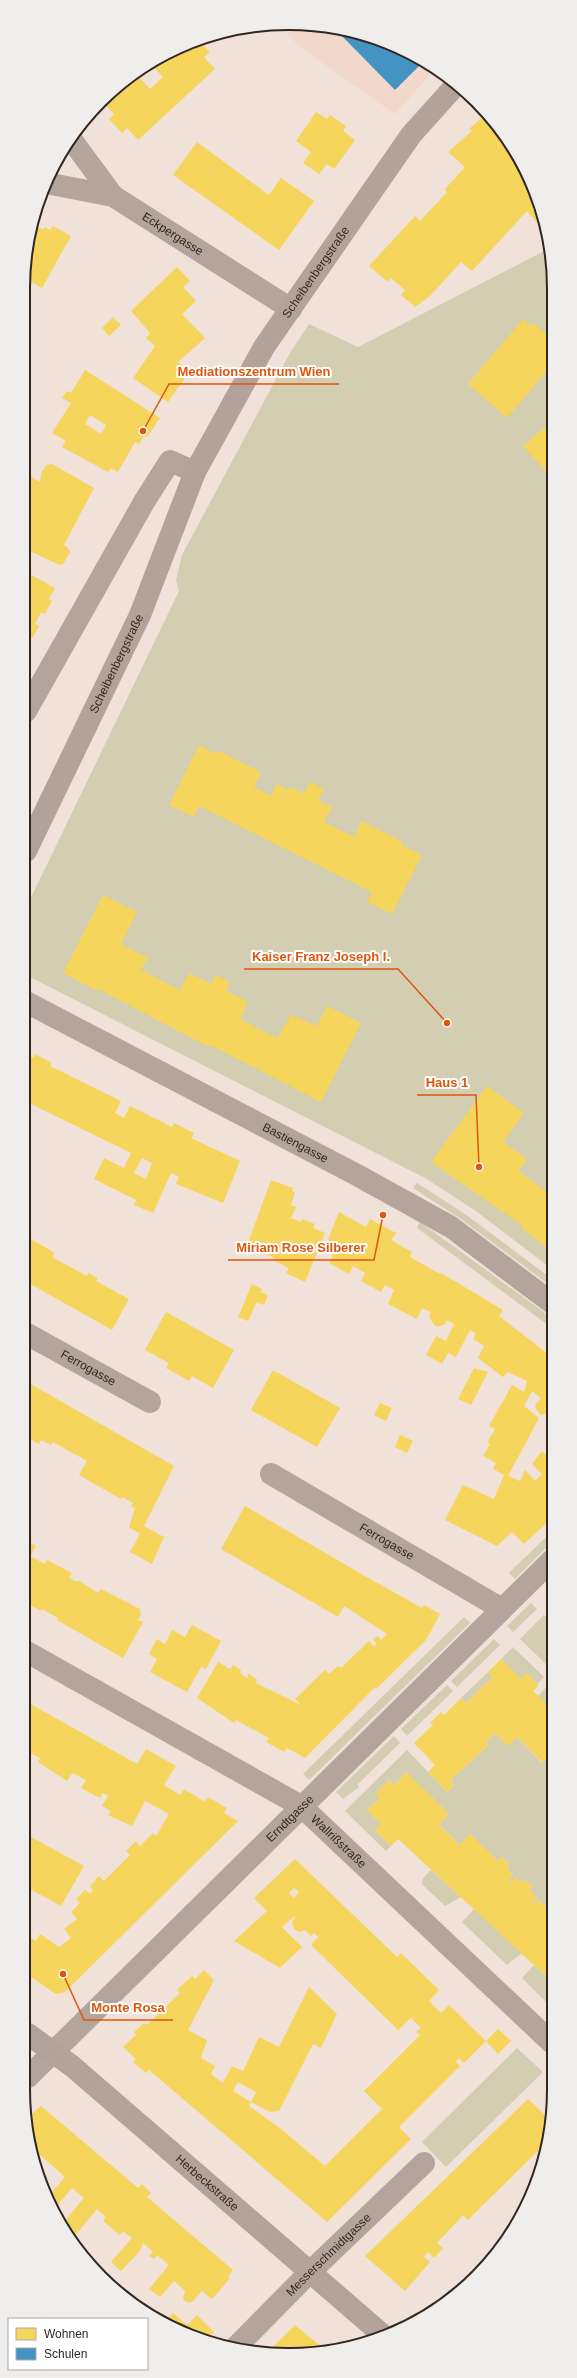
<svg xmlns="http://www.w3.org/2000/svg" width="577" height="2378" viewBox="0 0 577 2378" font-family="Helvetica,sans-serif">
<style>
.built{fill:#f2d8ca}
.green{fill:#d3cdb2}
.homes{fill:#f6d55c;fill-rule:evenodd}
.schools{fill:#4393c3}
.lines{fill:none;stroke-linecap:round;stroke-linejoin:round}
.street{stroke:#b3a59c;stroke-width:22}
.secondary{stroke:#b3a299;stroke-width:22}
.tram{stroke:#b4a7a1;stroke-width:1}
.labels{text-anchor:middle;stroke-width:4;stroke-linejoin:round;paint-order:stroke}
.street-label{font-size:12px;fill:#312721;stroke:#fff}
.rim{fill:none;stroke:#312721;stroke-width:2}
.leader{fill:none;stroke:#df560d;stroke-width:1.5}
.callout-dot{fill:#df560d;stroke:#fff;stroke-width:1.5}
.callout-label{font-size:13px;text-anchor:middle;font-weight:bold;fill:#df560d;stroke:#fff;stroke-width:4;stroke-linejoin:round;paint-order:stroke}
</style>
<rect width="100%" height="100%" fill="#f0e1d9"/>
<path class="built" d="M 278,24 L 323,25 L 406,50 L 434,70 L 395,114 L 300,47 Z"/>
<g class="green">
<path d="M 550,248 L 552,254 L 552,1269 L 476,1211 L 425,1178 L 26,975 L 26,908 L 179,591 L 176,580 L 182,555 L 290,353 L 309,324 L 358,347 Z"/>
<path d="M 417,1183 L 465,1214 L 552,1279 L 552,1287 L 461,1219 L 413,1188 Z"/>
<path d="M 420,1222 L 552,1318 L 552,1328 L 417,1228 Z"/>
<path d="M 545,1538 L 550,1544 L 515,1579 L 509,1573 Z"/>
<path d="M 531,1603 L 537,1609 L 513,1632 L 507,1626 Z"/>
<path d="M 544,1615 L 552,1623 L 551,1669 L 520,1639 Z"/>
<path d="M 464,1617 L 470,1623 L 309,1780 L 303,1774 Z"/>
<path d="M 494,1639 L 500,1645 L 457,1687 L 451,1681 Z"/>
<path d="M 513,1647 L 544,1677 L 537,1684 L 527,1674 L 521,1679 L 501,1659 Z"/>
<path d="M 488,1672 L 493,1677 L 466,1703 L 461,1698 Z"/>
<path d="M 551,1682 L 552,1683 L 552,1709 L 538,1696 Z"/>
<path d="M 447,1685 L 453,1691 L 407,1736 L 401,1729 Z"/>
<path d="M 495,1733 L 517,1737 L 542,1763 L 545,1760 L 552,1766 L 552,1787 L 547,1791 L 552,1796 L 552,1912 L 538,1900 L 535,1904 L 533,1902 L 537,1898 L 530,1891 L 533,1887 L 525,1880 L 522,1883 L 511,1882 L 509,1879 L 513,1874 L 507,1869 L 510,1865 L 502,1857 L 498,1861 L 488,1852 L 459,1845 L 439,1825 L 449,1814 L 406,1772 L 394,1785 L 389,1780 L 376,1794 L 380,1798 L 367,1810 L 381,1824 L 375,1830 L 391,1846 L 386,1851 L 345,1811 L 407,1750 L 447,1792 L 454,1785 L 450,1781 L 488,1745 L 486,1742 Z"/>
<path d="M 394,1736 L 400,1743 L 357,1785 L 359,1787 L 343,1799 L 336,1792 Z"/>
<path d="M 431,1870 L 461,1897 L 445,1906 L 422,1884 L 423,1878 Z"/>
<path d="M 474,1909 L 522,1953 L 507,1965 L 462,1922 Z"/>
<path d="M 534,1965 L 549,1979 L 552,1976 L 552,2008 L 522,1978 Z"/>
<path d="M 517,2048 L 543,2072 L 446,2167 L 422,2142 Z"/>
</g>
<g class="homes">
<path d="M 198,40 L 210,52 L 204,57 L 215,69 L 138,140 L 127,128 L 122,133 L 109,119 L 114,114 L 102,101 L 135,73 L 150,89 L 163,77 L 150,63 L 171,50 Z"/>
<path d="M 316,112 L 327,119 L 330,115 L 346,126 L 343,131 L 355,140 L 334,169 L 327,164 L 319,174 L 303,163 L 311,152 L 296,141 Z"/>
<path d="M 486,114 L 527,171 L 545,232 L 527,211 L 472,271 L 461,262 L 430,296 L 415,307 L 401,295 L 405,290 L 391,278 L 388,282 L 369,266 L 415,216 L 420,221 L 447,192 L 445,189 L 465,167 L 448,152 L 472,131 L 469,129 Z"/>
<path d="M 197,142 L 269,195 L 281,178 L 314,201 L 279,250 L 173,175 Z"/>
<path d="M 33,222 L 37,223 L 35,227 L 44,229 L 45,227 L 50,230 L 53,226 L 71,236 L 42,288 L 25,278 L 25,254 Z"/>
<path d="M 177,267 L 190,281 L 183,287 L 196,301 L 182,314 L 205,338 L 178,362 L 190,371 L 168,402 L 133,378 L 155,346 L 146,338 L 150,333 L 131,311 Z"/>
<path d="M 113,317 L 121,325 L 109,336 L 102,328 Z"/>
<path d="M 523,319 L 531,326 L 533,323 L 552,339 L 552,365 L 507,418 L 468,384 Z"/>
<path d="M 85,370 L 160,418 L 147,437 L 144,436 L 139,444 L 135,442 L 118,472 L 111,468 L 108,472 L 62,447 L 66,441 L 52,433 L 71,403 L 62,398 L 67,391 L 71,393 ZM 90,415 L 106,425 L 101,434 L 85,424 Z"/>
<path d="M 544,428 L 549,433 L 552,430 L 552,478 L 523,446 Z"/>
<path d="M 52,464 L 94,488 L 64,545 L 68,548 L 70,552 L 63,564 L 59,565 L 26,549 L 26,474 L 40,482 L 41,474 L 46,465 Z"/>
<path d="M 26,572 L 55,588 L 49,599 L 52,601 L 45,614 L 41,612 L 35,624 L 39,626 L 32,638 L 28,636 L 26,640 Z"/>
<path d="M 199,745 L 217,754 L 219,751 L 261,772 L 254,787 L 271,796 L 277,784 L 289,790 L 290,787 L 304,793 L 310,782 L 324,789 L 318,800 L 332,807 L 324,822 L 354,837 L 361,821 L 403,842 L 401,845 L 422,855 L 392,914 L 367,902 L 372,892 L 199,806 L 194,817 L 169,805 Z"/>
<path d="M 103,895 L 137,912 L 121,944 L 148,958 L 141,970 L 180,990 L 189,973 L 211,984 L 216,975 L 230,982 L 226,991 L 248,1002 L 240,1019 L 277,1038 L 291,1015 L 317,1026 L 327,1006 L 361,1023 L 321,1102 L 210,1045 L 209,1047 L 98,989 L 97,991 L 63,973 Z"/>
<path d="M 35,1054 L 52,1063 L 50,1066 L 121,1101 L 115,1113 L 124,1118 L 130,1106 L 172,1127 L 174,1123 L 194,1133 L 191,1138 L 240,1161 L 223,1203 L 176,1184 L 179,1177 L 171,1173 L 153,1213 L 134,1205 L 136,1200 L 94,1179 L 104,1158 L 124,1168 L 131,1153 L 27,1102 L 26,1055 L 33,1058 ZM 142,1158 L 152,1163 L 146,1179 L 134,1173 Z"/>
<path d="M 487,1086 L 524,1113 L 503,1142 L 527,1159 L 518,1171 L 547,1192 L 552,1186 L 552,1251 L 522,1229 L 523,1226 L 431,1162 Z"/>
<path d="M 271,1180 L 293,1188 L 292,1191 L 295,1193 L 291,1205 L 296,1207 L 291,1218 L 301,1222 L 302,1219 L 315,1224 L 313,1228 L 325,1233 L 305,1282 L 286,1273 L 289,1268 L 273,1260 L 274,1258 L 268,1255 L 270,1251 L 248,1243 Z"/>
<path d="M 339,1212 L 366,1227 L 370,1219 L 396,1233 L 391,1240 L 412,1252 L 410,1257 L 440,1274 L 441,1273 L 503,1310 L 499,1316 L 552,1357 L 552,1409 L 548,1414 L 541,1415 L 537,1411 L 535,1405 L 541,1398 L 532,1391 L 524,1406 L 539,1418 L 508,1476 L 520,1481 L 525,1470 L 535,1481 L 542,1474 L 532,1464 L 542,1451 L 547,1456 L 552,1450 L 552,1518 L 524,1544 L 512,1532 L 497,1546 L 445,1520 L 463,1485 L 494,1499 L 504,1475 L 493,1469 L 496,1463 L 483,1456 L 490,1444 L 487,1443 L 495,1429 L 489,1426 L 512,1385 L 524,1392 L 527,1381 L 508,1372 L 503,1377 L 478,1358 L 484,1346 L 473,1339 L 476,1333 L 470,1330 L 456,1357 L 448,1353 L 442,1364 L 426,1355 L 436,1336 L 446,1341 L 454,1324 L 447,1320 L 445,1324 L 437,1327 L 434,1325 L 429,1316 L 431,1312 L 422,1308 L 417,1319 L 388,1304 L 394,1290 L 385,1285 L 381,1292 L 361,1281 L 365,1273 L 353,1266 L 349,1274 L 329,1263 L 334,1252 L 325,1247 Z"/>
<path d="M 27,1237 L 55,1253 L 52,1257 L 87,1276 L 88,1273 L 98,1278 L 96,1281 L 129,1299 L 112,1330 L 27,1282 Z"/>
<path d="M 252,1284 L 262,1289 L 261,1292 L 268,1295 L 264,1305 L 257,1302 L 248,1321 L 238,1317 Z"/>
<path d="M 166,1312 L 234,1350 L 213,1388 L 192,1376 L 189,1381 L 166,1368 L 169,1363 L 145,1350 Z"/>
<path d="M 474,1368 L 488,1372 L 471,1405 L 458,1399 Z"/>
<path d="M 273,1370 L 340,1408 L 317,1447 L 251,1410 Z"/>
<path d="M 27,1382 L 174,1466 L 144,1526 L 164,1537 L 152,1564 L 130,1552 L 140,1534 L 129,1527 L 135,1508 L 131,1506 L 133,1503 L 122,1497 L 121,1499 L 79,1475 L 87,1461 L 53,1442 L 51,1445 L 41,1440 L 39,1444 L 27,1437 Z"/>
<path d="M 380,1403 L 392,1408 L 386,1421 L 374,1415 Z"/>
<path d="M 400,1435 L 413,1441 L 407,1453 L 395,1447 Z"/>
<path d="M 245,1506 L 363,1575 L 422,1608 L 424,1605 L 440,1614 L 426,1640 L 376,1689 L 375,1687 L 305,1758 L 287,1748 L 284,1752 L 266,1742 L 269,1738 L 236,1720 L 234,1723 L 197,1698 L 218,1662 L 230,1669 L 233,1665 L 241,1670 L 240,1673 L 247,1678 L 249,1674 L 257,1679 L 256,1683 L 301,1705 L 295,1699 L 325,1670 L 329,1674 L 338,1666 L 341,1668 L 369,1641 L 374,1646 L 377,1644 L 373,1640 L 377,1636 L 381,1640 L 387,1634 L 344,1606 L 338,1617 L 221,1549 Z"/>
<path d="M 27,1541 L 36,1546 L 30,1556 L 45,1564 L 47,1560 L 72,1573 L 69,1578 L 77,1582 L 78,1580 L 98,1593 L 101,1589 L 140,1609 L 141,1615 L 138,1620 L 143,1622 L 123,1658 L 57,1620 L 58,1618 L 42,1609 L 41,1611 L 27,1603 Z"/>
<path d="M 192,1625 L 221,1641 L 206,1669 L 201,1667 L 187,1692 L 150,1672 L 157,1659 L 149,1654 L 157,1639 L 165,1644 L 172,1630 L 185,1637 Z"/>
<path d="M 501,1659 L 521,1679 L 527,1673 L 537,1684 L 539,1685 L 533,1691 L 552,1709 L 552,1766 L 545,1760 L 543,1763 L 517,1737 L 508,1746 L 495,1733 L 486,1742 L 488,1745 L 450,1781 L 454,1785 L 447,1792 L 428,1772 L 435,1765 L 414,1743 L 433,1725 L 430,1723 L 441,1712 L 444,1715 L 461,1698 L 466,1703 L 493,1677 L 488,1672 Z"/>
<path d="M 27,1702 L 137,1764 L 146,1749 L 176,1766 L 164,1785 L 180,1795 L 184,1789 L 205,1802 L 208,1797 L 227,1808 L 224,1813 L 238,1821 L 65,1992 L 56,1994 L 28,1975 L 28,1936 L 36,1941 L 40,1934 L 59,1947 L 71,1938 L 64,1929 L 77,1919 L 71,1912 L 80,1903 L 76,1899 L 85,1890 L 90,1894 L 93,1890 L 90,1886 L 99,1876 L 104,1881 L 130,1855 L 126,1851 L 136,1841 L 140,1846 L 153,1833 L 156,1836 L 169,1814 L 145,1801 L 132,1826 L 108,1815 L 111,1811 L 102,1806 L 108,1796 L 103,1793 L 100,1798 L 81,1788 L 86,1780 L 72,1773 L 67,1781 L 38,1762 L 40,1758 L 27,1751 Z"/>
<path d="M 406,1772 L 449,1814 L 439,1825 L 459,1845 L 470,1834 L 498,1861 L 502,1857 L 510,1865 L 507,1869 L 513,1874 L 509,1879 L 511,1882 L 516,1877 L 522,1883 L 525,1880 L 533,1887 L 530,1891 L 537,1898 L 533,1902 L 535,1904 L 538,1900 L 552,1912 L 552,1976 L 549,1979 L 398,1839 L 391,1846 L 375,1830 L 381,1824 L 367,1810 L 380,1798 L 375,1794 L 389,1780 L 394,1785 Z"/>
<path d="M 31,1837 L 84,1866 L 61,1906 L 28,1888 L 28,1843 Z"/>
<path d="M 295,1859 L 397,1957 L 401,1953 L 439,1990 L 429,2001 L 441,2013 L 449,2005 L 486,2041 L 464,2063 L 459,2058 L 456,2062 L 460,2066 L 399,2127 L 411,2139 L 327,2222 L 149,2070 L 146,2073 L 133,2062 L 136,2059 L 123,2047 L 136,2035 L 134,2032 L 144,2023 L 147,2025 L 180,1993 L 177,1990 L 192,1976 L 195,1979 L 204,1970 L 214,1980 L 188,2030 L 207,2040 L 201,2058 L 215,2066 L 211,2074 L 223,2083 L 232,2066 L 243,2071 L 259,2037 L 279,2047 L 309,1987 L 337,2014 L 321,2048 L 313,2044 L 279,2111 L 270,2112 L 251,2102 L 249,2106 L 281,2129 L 325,2166 L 382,2109 L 364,2091 L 420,2035 L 416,2032 L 421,2028 L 411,2018 L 398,2030 L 311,1945 L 318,1937 L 314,1933 L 311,1936 L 305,1930 L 299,1932 L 294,1929 L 292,1923 L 295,1917 L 293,1917 L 282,1927 L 302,1947 L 280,1968 L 234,1941 L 267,1911 L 254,1898 ZM 294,1888 L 299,1892 L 294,1898 L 289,1893 ZM 238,2082 L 256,2092 L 251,2102 L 233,2091 Z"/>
<path d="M 498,2029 L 511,2041 L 498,2054 L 486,2041 Z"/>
<path d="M 528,2099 L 552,2122 L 547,2142 L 468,2220 L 463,2215 L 437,2243 L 443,2248 L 434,2258 L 428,2252 L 424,2257 L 430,2262 L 405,2291 L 365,2256 Z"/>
<path d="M 41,2106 L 138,2188 L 142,2184 L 151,2193 L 147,2197 L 233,2270 L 228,2277 L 230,2278 L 212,2299 L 202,2291 L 192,2302 L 187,2303 L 183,2299 L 185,2291 L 174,2281 L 160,2297 L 149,2289 L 169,2265 L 157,2255 L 154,2259 L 149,2256 L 153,2252 L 143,2243 L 140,2251 L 121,2271 L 111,2262 L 132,2238 L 123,2231 L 120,2235 L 103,2221 L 106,2217 L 97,2209 L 73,2238 L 63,2223 L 84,2198 L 72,2188 L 54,2209 L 47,2198 L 65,2177 L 38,2153 L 33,2158 L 28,2141 L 28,2117 Z"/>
<path d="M 161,2313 L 168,2319 L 173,2313 L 187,2325 L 197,2315 L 214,2332 L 206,2341 L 171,2328 L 156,2318 Z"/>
<path d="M 295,2325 L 324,2349 L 266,2354 Z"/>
</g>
<path class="schools" d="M 335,29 L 406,50 L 423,62 L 395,90 Z"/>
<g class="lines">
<g class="street">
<path d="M 71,139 L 113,196"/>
<path id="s1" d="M 46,183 L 113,196 L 291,309"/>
<path d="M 26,711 L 144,502 L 170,461 L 195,472"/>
<path id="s2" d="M 26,1002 L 357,1175 L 451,1227 L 552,1303"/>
<path id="s3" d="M 27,1334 L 150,1402"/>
<path id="s4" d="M 271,1474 L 502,1609"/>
<path id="s5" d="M 27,1652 L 301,1806 L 552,2043"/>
<path id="s6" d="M 28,2077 L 552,1560"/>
<path id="s7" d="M 235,2348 L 310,2272 L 424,2163"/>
</g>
<g class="secondary">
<path id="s8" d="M 26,851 L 140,615 L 195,472 L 264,347 L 411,135 L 455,86"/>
<path id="s9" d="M 28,2034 L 72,2066 L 384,2336"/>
</g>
<g class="tram">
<path d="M 28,2028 L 92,2076 L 388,2334"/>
<path d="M 28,2040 L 85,2084 L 379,2338"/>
</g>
</g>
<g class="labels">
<g class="street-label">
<text dy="4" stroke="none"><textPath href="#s1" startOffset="139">Eckpergasse</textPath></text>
<text dy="4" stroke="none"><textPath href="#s8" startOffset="649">Scheibenbergstraße</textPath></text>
<text dy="4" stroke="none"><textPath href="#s8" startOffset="208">Scheibenbergstraße</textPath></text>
<text dy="4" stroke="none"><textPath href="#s2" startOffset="304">Bastiengasse</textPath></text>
<text dy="4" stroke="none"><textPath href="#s3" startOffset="70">Ferrogasse</textPath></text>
<text dy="4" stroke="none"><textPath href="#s4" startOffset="134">Ferrogasse</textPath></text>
<text dy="4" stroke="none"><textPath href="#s6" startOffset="368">Erndtgasse</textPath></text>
<text dy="4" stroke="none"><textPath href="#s5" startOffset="366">Wallrißstraße</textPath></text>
<text dy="4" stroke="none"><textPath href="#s9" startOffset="233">Herbeckstraße</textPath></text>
<text dy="4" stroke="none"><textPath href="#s7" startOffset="132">Messerschmidtgasse</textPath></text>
</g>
</g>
<path d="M0 0H577V2378H0ZM288 30H289A258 258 0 0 1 547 288V2090A258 258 0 0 1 289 2348H288A258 258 0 0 1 30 2090V288A258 258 0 0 1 288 30Z" fill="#efeeed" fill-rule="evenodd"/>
<path class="rim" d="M288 30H289A258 258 0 0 1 547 288V2090A258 258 0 0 1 289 2348H288A258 258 0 0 1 30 2090V288A258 258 0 0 1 288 30Z"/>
<path class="leader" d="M143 431L169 384H339M447 1023L398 969H244M479 1167L476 1095H417M383 1215L374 1260H228M63 1974L84 2020H173"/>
<g class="callout-dot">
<circle cx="143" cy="431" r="4"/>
<circle cx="447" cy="1023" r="4"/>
<circle cx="479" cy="1167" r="4"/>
<circle cx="383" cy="1215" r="4"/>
<circle cx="63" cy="1974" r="4"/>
</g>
<g class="callout-label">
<text x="254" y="376">Mediationszentrum Wien</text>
<text x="321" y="961">Kaiser Franz Joseph I.</text>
<text x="447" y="1087">Haus 1</text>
<text x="301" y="1252">Miriam Rose Silberer</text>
<text x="128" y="2012">Monte Rosa</text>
</g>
<rect x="8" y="2318" width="140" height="52" fill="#ffffff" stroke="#ada9a6"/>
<rect x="16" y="2328" width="20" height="12" fill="#f6d55c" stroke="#ada9a6"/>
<text x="44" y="2338" font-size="12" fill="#312721">Wohnen</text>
<rect x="16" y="2348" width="20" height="12" fill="#4393c3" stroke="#ada9a6"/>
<text x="44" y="2358" font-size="12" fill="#312721">Schulen</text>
</svg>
